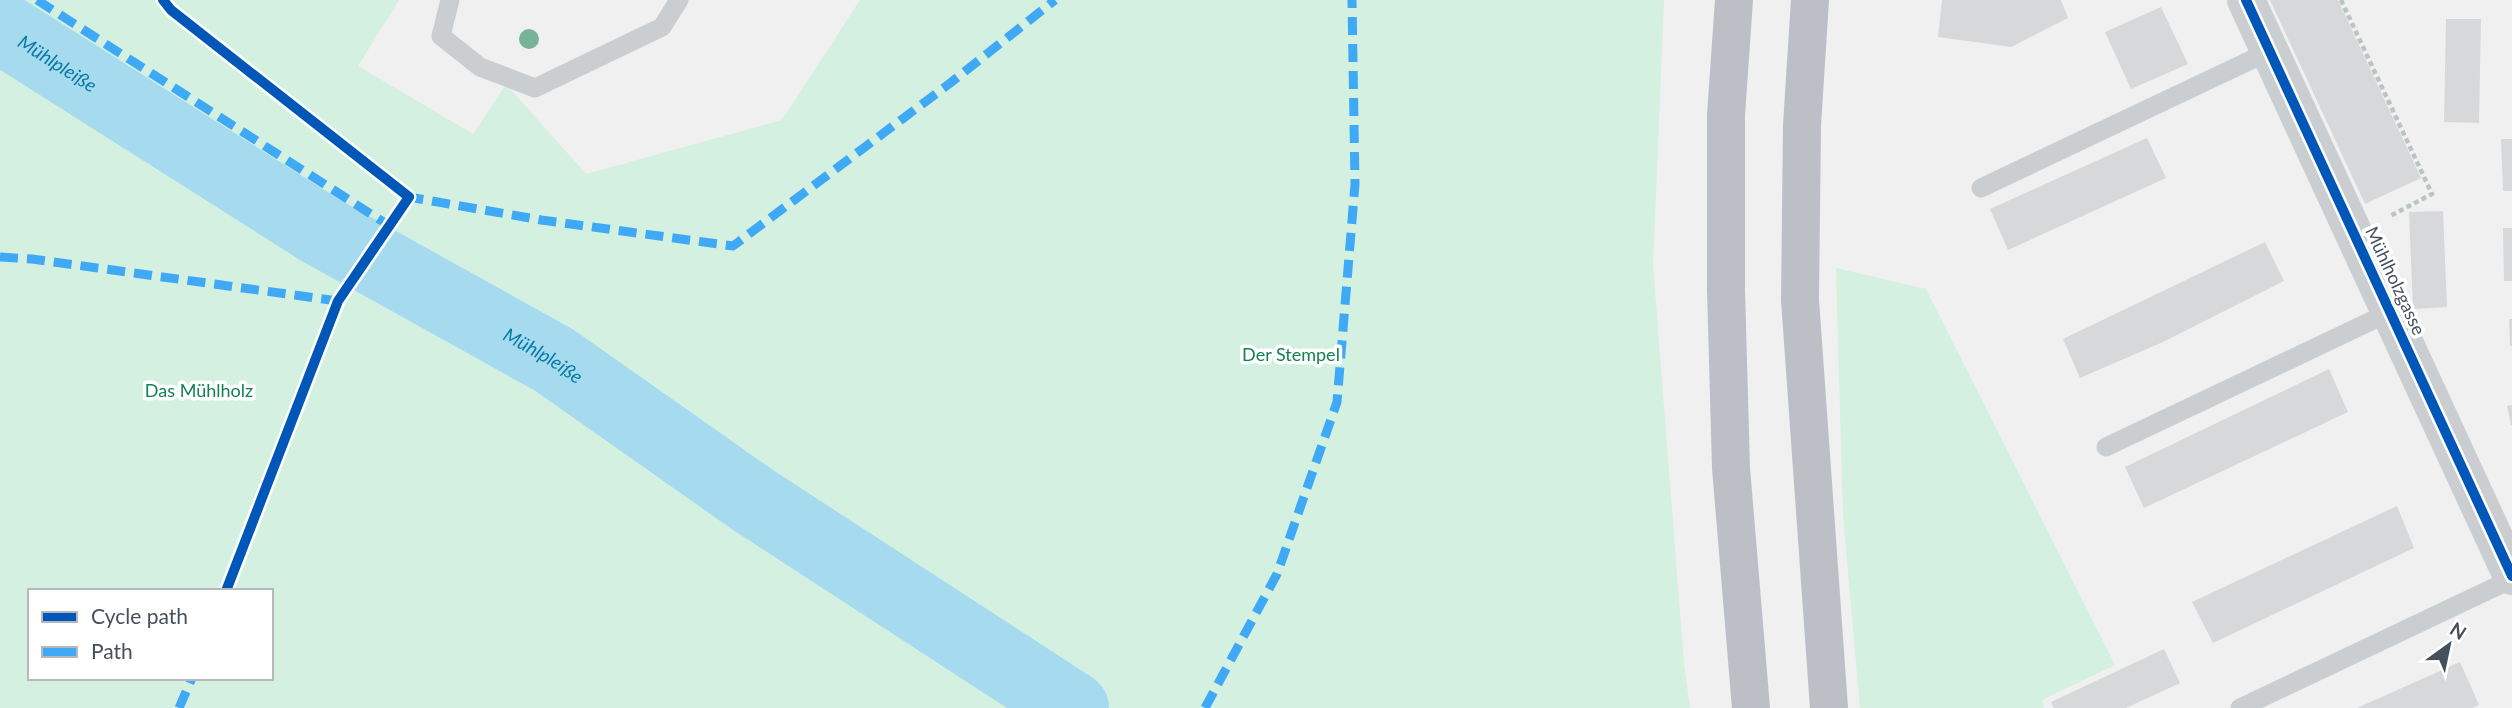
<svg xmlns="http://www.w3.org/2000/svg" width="2512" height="708" viewBox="0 0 2512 708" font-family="Lato,sans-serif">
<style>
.green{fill:#d3f0e1;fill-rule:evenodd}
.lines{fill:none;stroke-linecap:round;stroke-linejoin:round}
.river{stroke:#a6dbef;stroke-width:72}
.building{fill:#d7d8da}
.path{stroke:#b9c5c2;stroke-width:4.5;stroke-dasharray:5 3.5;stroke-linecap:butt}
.lane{stroke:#cbced1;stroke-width:19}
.street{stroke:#cbced1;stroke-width:38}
.highway{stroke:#bcc0c6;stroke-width:38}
.quiet{stroke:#3fa9f5;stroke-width:9;stroke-dasharray:18 9;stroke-linecap:butt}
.cycleway-casing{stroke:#fff;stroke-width:15}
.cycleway{stroke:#0057b8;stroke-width:10}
.tree{fill:#77b399}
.labels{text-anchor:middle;stroke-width:7;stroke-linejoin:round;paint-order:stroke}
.street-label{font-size:18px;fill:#46505d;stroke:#fff}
.park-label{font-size:18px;fill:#148152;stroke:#fff}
.water-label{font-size:19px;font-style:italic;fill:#087aa6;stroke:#fff}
</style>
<rect width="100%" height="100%" fill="#f0f0f0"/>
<g class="green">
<path d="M 0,0 L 399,0 L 358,66 L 473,134 L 506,84 L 586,174 L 782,120 L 860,0 L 1664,0 L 1653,265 L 1684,664 L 1690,708 L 0,708 ZM 30,591 L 271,591 L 271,678 L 30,678 Z"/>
<path d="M 1836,268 L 1926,289 L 2115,665 L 2042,700 L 2044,708 L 1860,708 L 1843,516 Z"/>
</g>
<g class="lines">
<path class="river" id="s1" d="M 0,27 L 320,230 L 554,360 L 753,500 L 1073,708"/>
</g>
<g class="building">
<path d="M 1942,0 L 2061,0 L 2068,18 L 2011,47 L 1938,37 Z"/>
<path d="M 2270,0 L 2338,0 L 2421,178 L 2365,204 Z"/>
<path d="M 2161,7 L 2188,64 L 2131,89 L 2105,32 Z"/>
<path d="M 2446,19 L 2481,19 L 2479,123 L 2444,122 Z"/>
<path d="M 2147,138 L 2166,178 L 2008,250 L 1990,209 Z"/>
<path d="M 2501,139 L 2512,139 L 2512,191 L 2503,191 Z"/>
<path d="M 2443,211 L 2447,307 L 2413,309 L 2409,212 Z"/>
<path d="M 2503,228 L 2512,228 L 2512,281 L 2504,281 Z"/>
<path d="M 2265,242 L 2284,281 L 2163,342 L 2080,378 L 2063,339 Z"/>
<path d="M 2509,319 L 2512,319 L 2512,346 L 2510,346 Z"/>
<path d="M 2329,369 L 2348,412 L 2144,508 L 2125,467 Z"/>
<path d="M 2512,405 L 2512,425 L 2511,425 L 2507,406 Z"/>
<path d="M 2397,506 L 2414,548 L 2213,643 L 2192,602 Z"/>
<path d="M 2164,649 L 2180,683 L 2126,708 L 2054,708 L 2051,702 Z"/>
<path d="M 2460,662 L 2479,705 L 2472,708 L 2357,708 Z"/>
</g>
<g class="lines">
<path class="path" d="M 2341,0 L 2432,194 L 2390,216"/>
<g class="lane">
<path d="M 450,0 L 441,36 L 480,67 L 535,88 L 662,27 L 679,0"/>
<path d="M 1981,188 L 2270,51"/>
<path d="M 2106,447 L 2390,312"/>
<path d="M 2240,708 L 2512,579"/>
</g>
<path class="street" d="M 2246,0 L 2512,576"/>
<g class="highway">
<path d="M 1734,0 L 1726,115 L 1726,290 L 1731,468 L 1751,708"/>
<path d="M 1810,0 L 1802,125 L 1800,300 L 1829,708"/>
</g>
<g class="quiet">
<path d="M 37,0 L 399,232"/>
<path d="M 406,195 L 409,197 L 541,220 L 733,246 L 949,84 L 1055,0"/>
<path d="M 0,257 L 32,259 L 338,301"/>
<path d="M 179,708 L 192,678"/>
<path d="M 1205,708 L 1277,574 L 1337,402 L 1355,184 L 1352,0"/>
</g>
<defs>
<g id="cycleway">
<path d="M 163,0 L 171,10 L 409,197 L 338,301 L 226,591"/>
<path d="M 2246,0 L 2512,576"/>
</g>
</defs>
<use href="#cycleway" class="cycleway-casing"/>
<use href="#cycleway" class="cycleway"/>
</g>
<circle class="tree" cx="529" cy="39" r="10"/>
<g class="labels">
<g class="street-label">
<text transform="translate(2395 281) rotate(65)" y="6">Mühlholzgasse</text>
</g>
<g class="park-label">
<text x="1291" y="361">Der Stempel</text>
<text x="199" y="397">Das Mühlholz</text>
</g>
<g class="water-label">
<text dy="7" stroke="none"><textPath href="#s1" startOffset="68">Mühlpleiße</textPath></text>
<text dy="7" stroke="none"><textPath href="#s1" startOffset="635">Mühlpleiße</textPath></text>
</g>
</g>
<rect x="28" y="589" width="245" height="91" fill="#ffffff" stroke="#b5b9be" stroke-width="2"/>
<rect x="42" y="612" width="35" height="10" fill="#0057b8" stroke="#b5b9be" stroke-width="2"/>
<text x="91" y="624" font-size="21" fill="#46505d">Cycle path</text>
<rect x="42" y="647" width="35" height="10" fill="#3fa9f5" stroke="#b5b9be" stroke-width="2"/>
<text x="91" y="659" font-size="21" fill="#46505d">Path</text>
<g transform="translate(2449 645) rotate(33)" stroke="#ffffff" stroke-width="5" paint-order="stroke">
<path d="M0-5L12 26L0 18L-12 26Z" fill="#46505d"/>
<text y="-10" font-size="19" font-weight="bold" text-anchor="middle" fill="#46505d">N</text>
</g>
</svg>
